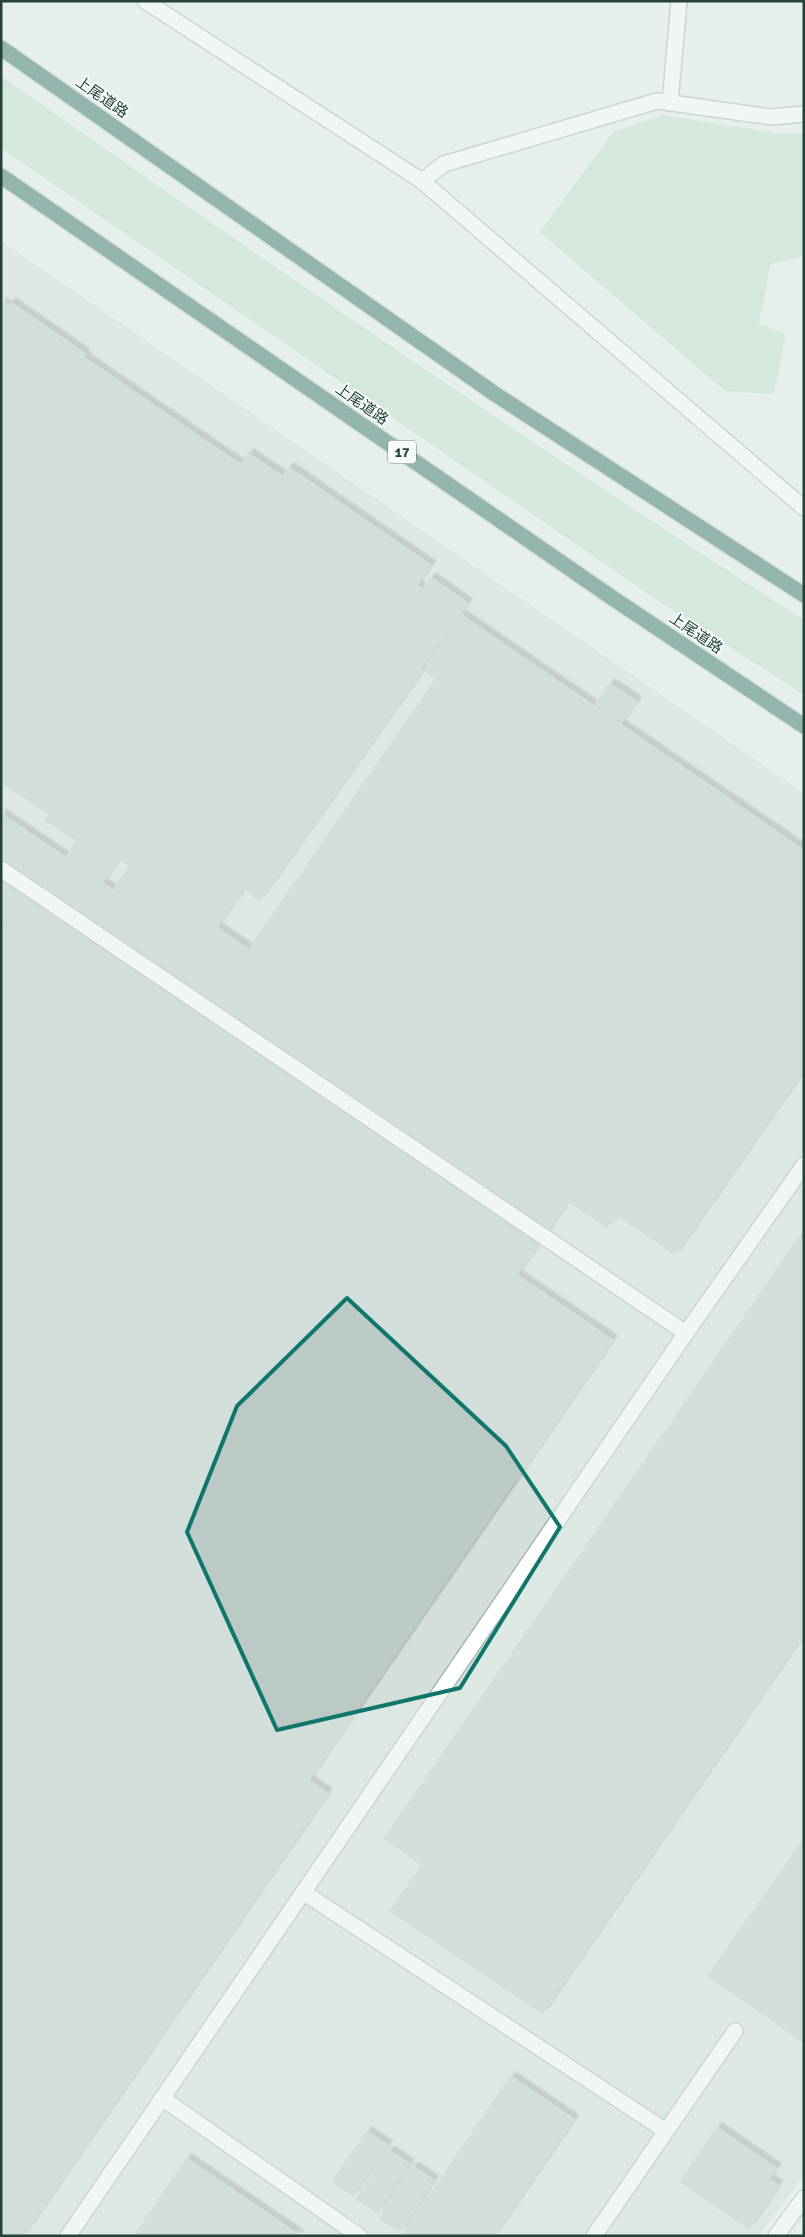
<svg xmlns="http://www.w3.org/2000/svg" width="805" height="2237" viewBox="0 0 805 2237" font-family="Signika,'Noto Sans JP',sans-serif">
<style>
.built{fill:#d4dfda}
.green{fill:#bfe0c8}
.building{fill:#bbcac4;stroke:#b8c9c2;filter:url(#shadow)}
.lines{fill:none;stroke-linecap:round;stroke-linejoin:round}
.minor-casing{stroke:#a8b8b2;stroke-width:18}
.highway-casing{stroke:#c2cac8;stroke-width:18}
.minor{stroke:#fff;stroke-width:15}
.highway{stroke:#2f6f62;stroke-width:15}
.marked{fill:none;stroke:#0f766e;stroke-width:4;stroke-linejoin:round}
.labels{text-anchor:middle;stroke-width:4;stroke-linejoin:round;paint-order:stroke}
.shield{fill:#f7fbf9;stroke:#637a73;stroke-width:1}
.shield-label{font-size:14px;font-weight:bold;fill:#24423a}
.street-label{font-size:15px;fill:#24423a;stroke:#f7fbf9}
</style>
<defs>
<filter id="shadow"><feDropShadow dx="4.5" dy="-4.5" stdDeviation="1" flood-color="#0004"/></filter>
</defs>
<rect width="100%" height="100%" fill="#e6efeb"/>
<path class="built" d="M 1,241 L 804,793 L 804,2176 L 759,2236 L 1,2236 Z"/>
<g class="green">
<path d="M 1,76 C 266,262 532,445 804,620 L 804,695 L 654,598 L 1,148 Z"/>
<path d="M 663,115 L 775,133 L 804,133 L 804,256 L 771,264 L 759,324 L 786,334 L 774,394 L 725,391 L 540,232 L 613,132 Z"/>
</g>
<g class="building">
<path d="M 1,302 L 8,306 L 11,302 L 86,354 L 84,357 L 240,464 L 249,453 L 283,476 L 289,467 L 431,565 L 417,585 L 421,588 L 384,643 L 288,778 L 274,768 L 256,794 L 115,697 L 38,807 L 1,782 Z"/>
<path d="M 431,577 L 468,603 L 422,668 L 385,642 Z"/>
<path d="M 462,615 L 804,850 L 804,1070 L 675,1255 L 617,1215 L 607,1228 L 114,889 L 129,867 L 249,949 L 436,679 L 424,671 Z"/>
<path d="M 384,643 L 423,670 L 260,900 L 244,889 L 295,816 L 273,800 Z"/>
<path d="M 610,683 L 637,701 L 621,723 L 595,704 Z"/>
<path d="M 115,697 L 256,794 L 274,768 L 288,778 L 273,800 L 295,816 L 217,927 L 119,859 L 103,882 L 66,857 L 77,841 L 45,820 L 49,814 L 38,807 Z"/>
<path d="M 1,813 L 568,1202 L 517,1275 L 1,922 Z"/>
<path d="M 1,922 L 613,1340 L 309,1780 L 328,1793 L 23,2236 L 1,2236 Z"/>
<path d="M 800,1236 L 804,1239 L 804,1645 L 798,1642 L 542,2014 L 390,1911 L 422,1865 L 384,1839 Z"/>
<path d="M 804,1839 L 804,2043 L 708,1976 Z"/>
<path d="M 511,2076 L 574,2119 L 494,2236 L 406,2236 L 403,2234 Z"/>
<path d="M 717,2127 L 777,2168 L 769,2179 L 779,2185 L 749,2229 L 680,2182 Z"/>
<path d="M 367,2131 L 388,2145 L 353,2196 L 332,2182 Z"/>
<path d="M 389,2150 L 410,2164 L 378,2213 L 356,2200 Z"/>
<path d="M 187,2158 L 301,2236 L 134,2236 Z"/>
<path d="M 413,2166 L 434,2180 L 401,2232 L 379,2219 Z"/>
</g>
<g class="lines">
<defs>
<g id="minor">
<path d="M 145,1 L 422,181 L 804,508"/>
<path d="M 670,103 L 679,1"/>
<path d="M 422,181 L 444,164 L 657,101 L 771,117 L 804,114"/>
<path d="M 1,869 L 686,1333"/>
<path d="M 303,1892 L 666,2131"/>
<path d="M 162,2098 L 359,2236"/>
<path d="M 68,2236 L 686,1333 L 804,1165"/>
<path d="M 594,2236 L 735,2031"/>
<path d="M 776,2236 L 804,2198"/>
</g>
<g id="highway">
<path d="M 1,48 L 495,394 L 804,595"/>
<path d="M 1,176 L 611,597 L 804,726"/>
</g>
</defs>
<use href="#minor" class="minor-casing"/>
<use href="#highway" class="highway-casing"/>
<use href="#minor" class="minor"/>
<use href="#highway" class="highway"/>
</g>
<path d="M0 0H805V2237H0ZM 347,1298 L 506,1446 L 560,1527 L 460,1688 L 277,1730 L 187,1532 L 237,1406 Z" fill="#e6efeb" fill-opacity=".55" fill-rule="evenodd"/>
<path class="marked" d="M 347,1298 L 506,1446 L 560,1527 L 460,1688 L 277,1730 L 187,1532 L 237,1406 Z"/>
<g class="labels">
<rect class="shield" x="388" y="440.5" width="28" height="23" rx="4"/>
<g class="shield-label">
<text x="402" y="457">17</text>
</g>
<g class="street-label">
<text transform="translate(102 97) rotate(35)" y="5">上尾道路</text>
<text transform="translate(362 404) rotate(35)" y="5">上尾道路</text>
<text transform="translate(696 633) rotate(34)" y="5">上尾道路</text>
</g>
</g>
<rect width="805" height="2237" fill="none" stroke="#24423a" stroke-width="5"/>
</svg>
